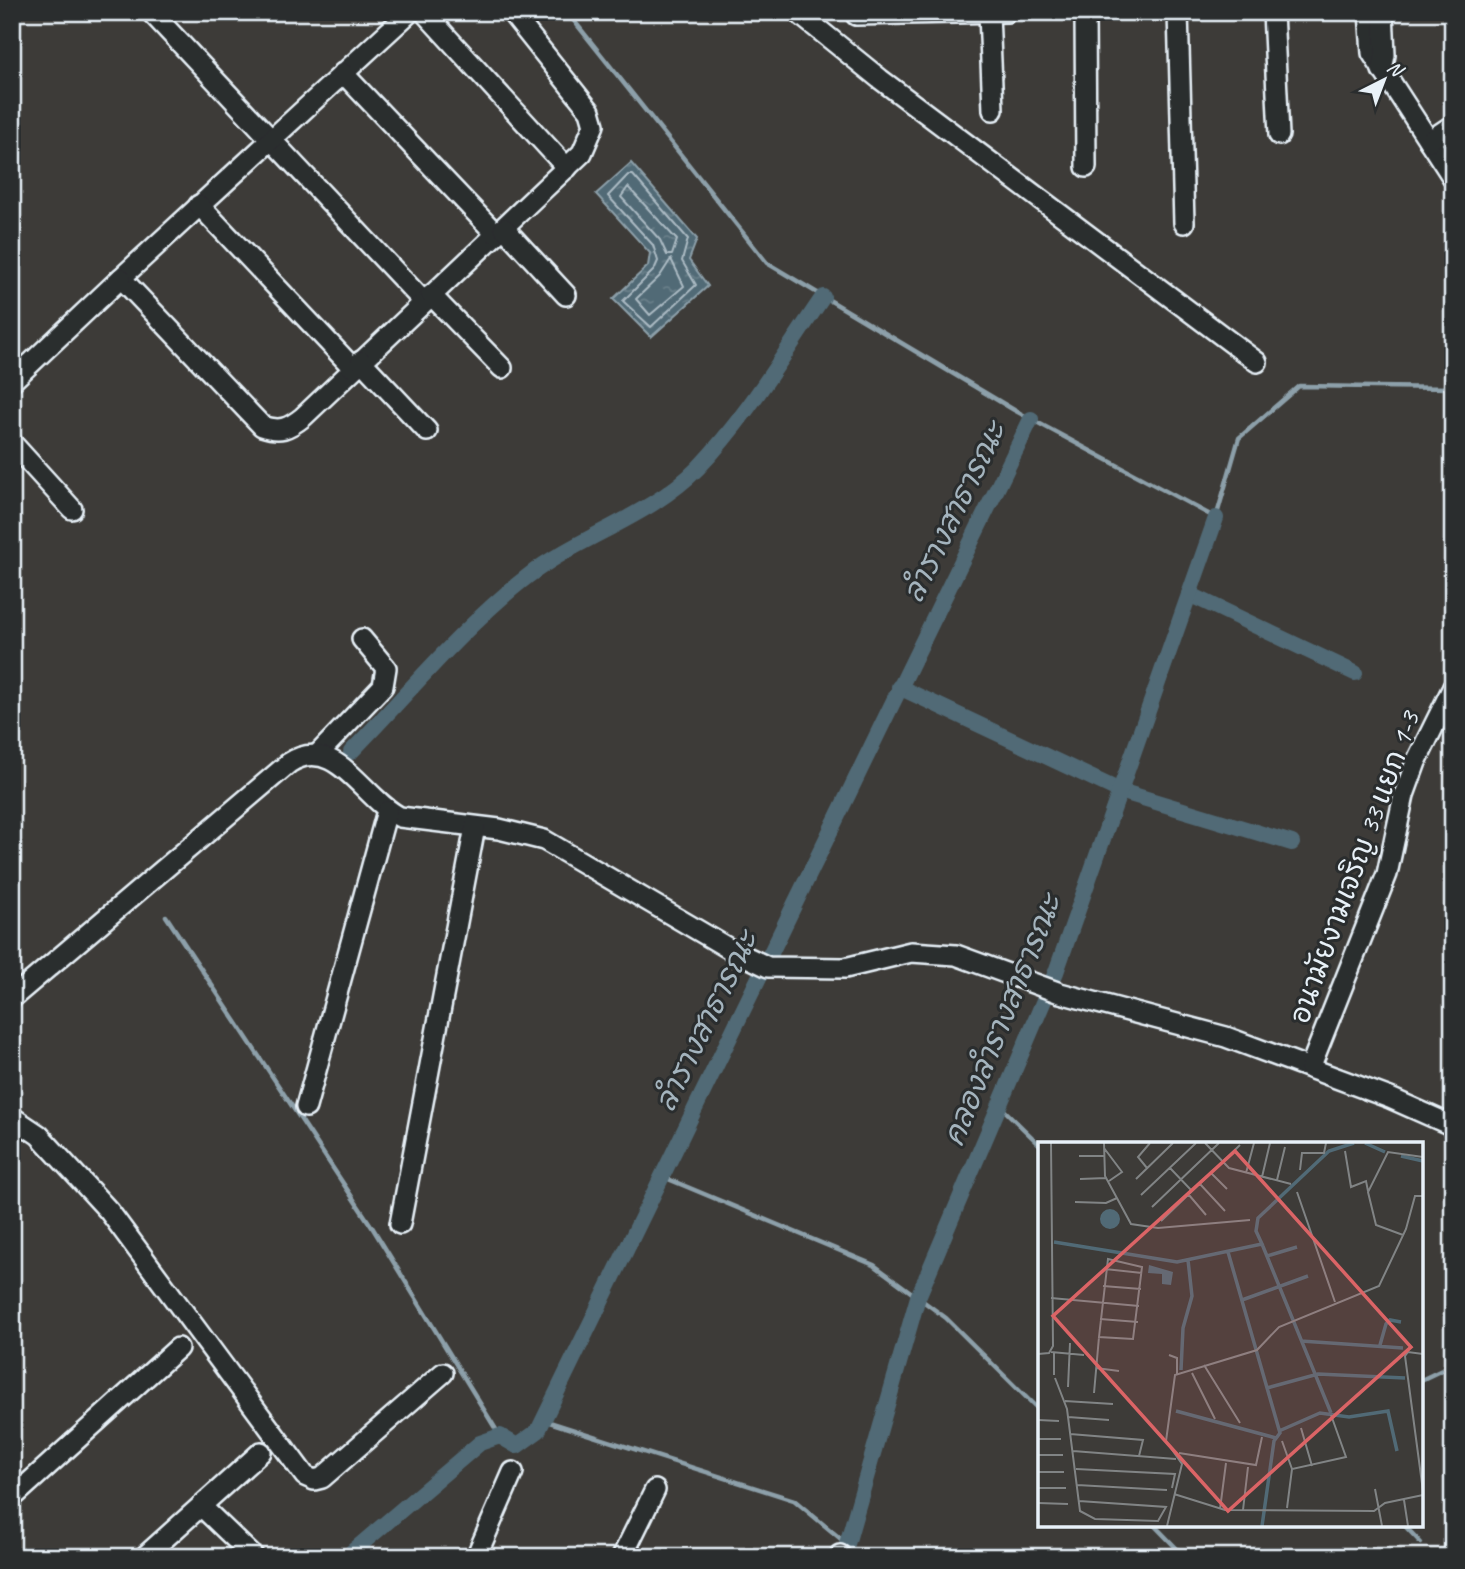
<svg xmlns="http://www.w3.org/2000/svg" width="1465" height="1569" viewBox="0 0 1465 1569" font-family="Caveat,'Playpen Sans Thai',sans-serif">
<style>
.water{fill:url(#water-ripples);stroke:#8da0aa;stroke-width:2}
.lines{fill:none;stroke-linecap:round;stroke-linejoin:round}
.shore{stroke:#acbbc4;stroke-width:2}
.stream{stroke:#8da0aa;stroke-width:4.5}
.canal{stroke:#516a76;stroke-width:16}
.minor-casing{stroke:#e8f1f8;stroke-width:24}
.minor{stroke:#2a2d2e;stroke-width:19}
.labels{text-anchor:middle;stroke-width:6;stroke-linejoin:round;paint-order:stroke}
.street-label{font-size:28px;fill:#e8f1f8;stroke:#2a2d2e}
.water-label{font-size:30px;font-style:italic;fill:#a4b4be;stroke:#2a2d2e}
.inset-river{fill:none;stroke:#516a76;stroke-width:3.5}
.inset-road{fill:none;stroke:#818485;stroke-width:2}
.view{fill:#db6466;fill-opacity:0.15;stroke:#db6466;stroke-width:3.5}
.inset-edge{fill:none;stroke:#e8f1f8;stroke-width:3.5}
</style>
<defs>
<pattern id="water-ripples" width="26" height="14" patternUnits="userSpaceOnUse" patternTransform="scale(1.75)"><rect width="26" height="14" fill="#516a76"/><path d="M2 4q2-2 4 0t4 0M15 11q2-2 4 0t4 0" fill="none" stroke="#6a808a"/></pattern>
</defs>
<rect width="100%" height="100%" fill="#3d3b38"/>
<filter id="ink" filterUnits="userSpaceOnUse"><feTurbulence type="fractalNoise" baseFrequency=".0143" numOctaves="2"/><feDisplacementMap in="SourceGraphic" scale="14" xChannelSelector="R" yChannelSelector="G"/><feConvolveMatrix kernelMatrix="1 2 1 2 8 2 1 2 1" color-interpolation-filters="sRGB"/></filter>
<g filter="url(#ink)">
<path class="water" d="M 631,163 L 697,239 L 689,260 L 708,286 L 651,337 L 613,299 L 648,266 L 650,253 L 596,194 Z"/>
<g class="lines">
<g class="shore">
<path d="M 628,175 L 633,175 L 688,239 L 682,261 L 696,285 L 651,327 L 623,301 L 654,270 L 658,261 L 653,245 L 608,196 Z"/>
<path d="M 628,187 L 677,240 L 672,255 L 667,255 L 660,240 L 621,197 Z"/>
<path d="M 671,259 L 684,286 L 650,315 L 636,299 L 660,276 Z"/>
</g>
<g class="stream">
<path d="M 567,12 L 767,263 L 1014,410 L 1216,518 L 1239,438 L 1299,386 L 1453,388"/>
<path d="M 166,916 L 372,1227 L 500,1436"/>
<path d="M 999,1105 L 1040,1145"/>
<path d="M 661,1176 L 874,1265 L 946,1318 L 1040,1411"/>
<path d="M 1421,1380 L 1442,1370 L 1453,1369"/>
<path d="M 543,1420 L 794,1500 L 847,1544 L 856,1557"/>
<path d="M 1154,1525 L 1185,1557"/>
<path d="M 1404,1525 L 1421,1543"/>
</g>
<g class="canal">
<path d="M 1189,594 L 1355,673"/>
<path d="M 899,687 L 1120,791 L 1292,843"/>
<path d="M 351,752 C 408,694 463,626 528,576 C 580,536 651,516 698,468 C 747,417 783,355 823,297"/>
<path d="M 847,1544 L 918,1297 L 1056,972 L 1216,518"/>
<path d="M 346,1557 L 480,1443 L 500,1436 L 517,1446 L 538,1431 L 1031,419"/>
</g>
<defs>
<g id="minor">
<path d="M 151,12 L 424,302"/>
<path d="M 410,12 L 121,278 L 262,426 C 280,432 288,429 303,417 L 582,153 L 594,125 L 590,111 L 511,12"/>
<path d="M 424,12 L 567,168"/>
<path d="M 797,12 L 880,79 L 1257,362"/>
<path d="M 1085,12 L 1086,167"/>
<path d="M 1178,12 L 1184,223"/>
<path d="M 1273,12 L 1279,135"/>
<path d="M 1369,12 L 1372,53 L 1453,178"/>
<path d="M 989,13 L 993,110"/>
<path d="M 856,15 L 1007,12"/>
<path d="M 1382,70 L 1385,55 L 1383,12"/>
<path d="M 343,73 L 496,234"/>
<path d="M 1429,141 L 1453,125"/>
<path d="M 199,205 L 353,368"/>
<path d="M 504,228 L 566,295"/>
<path d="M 431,295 L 502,368"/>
<path d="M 361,361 L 427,431"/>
<path d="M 12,381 L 121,278"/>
<path d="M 12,443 L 72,509"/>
<path d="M 319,753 L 383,686 L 386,668 L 362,639"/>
<path d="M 12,998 L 289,763 C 335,733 363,799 400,817 L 499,829 L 544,840 L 728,948 L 768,967 L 845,968 L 911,952 L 956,955 L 1060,993 L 1226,1037 L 1390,1098 L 1453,1126"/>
<path d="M 1310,1068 L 1387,874 L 1404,795 L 1416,762 L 1453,687"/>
<path d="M 306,1107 L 387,811"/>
<path d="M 12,1117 L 39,1135 L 109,1211 L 305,1476 L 314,1480 L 322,1478 L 443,1373"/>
<path d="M 400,1224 L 475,827"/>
<path d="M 12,1498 L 178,1348"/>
<path d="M 201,1506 L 254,1557"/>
<path d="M 144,1557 L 261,1452"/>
<path d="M 476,1557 L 513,1472"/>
<path d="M 622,1557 L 655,1490"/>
<path d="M 839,1557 L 840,1555"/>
</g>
</defs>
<use href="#minor" class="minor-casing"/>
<use href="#minor" class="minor"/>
</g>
</g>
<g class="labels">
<g class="street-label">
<text transform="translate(1354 867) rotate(-70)" y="10">อนามัยงามเจริญ 33 แยก 1-3</text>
</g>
<g class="water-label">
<text transform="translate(954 512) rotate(-64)" y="10">ลำรางสาธารณะ</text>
<text transform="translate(1002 1020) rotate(-68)" y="10">คลองลำรางสาธารณะ</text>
<text transform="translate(706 1021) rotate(-64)" y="10">ลำรางสาธารณะ</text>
</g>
</g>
<g transform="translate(1038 1142)">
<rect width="385" height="385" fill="#3d3b38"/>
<path d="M62 77a10 10 0 1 1 20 0a10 10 0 1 1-20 0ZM 111,123 L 135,130 L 133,143 L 124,142 L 124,132 L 110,131 Z" fill="#516a76"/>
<path class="inset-river" d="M 327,1 L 347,10M 363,14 L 385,19M 16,100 L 139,120 L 224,102 L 218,89 L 220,76 L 291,9 L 316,1M 224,102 L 293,271M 190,110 L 242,291 L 236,299 L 224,384M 229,114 L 259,105M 204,158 L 270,134M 263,199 L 365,206M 342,203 L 348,182 L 352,178 L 363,180M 143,228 L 145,186 L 154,154 L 150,118M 229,246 L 280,232 L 367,236M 138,269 L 238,296M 241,289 L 282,271 L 311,275 L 350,269 L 359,309"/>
<path class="inset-road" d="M 66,1 L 67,34 L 93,82 L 120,86 L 212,78M 167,1 L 191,26 L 253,42M 66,6 L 84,30 L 71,39M 307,9 L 313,45 L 328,39 L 330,49M 41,14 L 66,14M 109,26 L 100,15 L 112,1M 132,26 L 154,49M 262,28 L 264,11 L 286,11 L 288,1M 173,31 L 189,47M 208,31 L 216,1M 224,35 L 232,1M 42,37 L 68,36M 98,37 L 135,1M 239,38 L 247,5M 162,42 L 187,69M 259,50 L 297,160M 103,53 L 158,1M 151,53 L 168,73M 37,60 L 68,61 L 79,56M 114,65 L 181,1M 123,79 L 202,3M 365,93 L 338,83 L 330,50 L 350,10 L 385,15M 70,117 L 104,125 L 95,197 L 61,195 ZM 67,127 L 104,131M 65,144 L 103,147M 13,156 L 101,164M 62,177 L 100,180M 13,210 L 46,213M 16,211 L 16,233M 0,212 L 11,211 L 15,204 L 13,1M 385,212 L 370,210 L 367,214 L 385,349M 131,213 L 139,216 L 139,232M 166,223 L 202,281M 58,226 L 81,229M 154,231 L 177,277M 17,236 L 29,267 L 42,369 L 57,377 L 120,379 L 128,365 L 41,359M 30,245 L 32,201M 56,251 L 61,195M 27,259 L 75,262M 30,275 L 71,278M 0,278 L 21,279M 263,286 L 274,324M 32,292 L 105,298 L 101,314M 0,297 L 23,297M 244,299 L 254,327M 35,309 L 138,317M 141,311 L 218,323 L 224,295M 0,313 L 25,313M 38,327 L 137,332 L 134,346M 0,330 L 26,330M 39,343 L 129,348M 0,346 L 28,346M 337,347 L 344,384M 136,352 L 187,368 L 336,369 L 347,361 L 385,353M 366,358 L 370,384M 0,361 L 30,362M 249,366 L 254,327 L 308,315 L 293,273M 182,367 L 188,321M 205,368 L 210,325M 129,384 L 144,322 L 128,299 L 137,233 L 219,208 L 241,185 L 341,144 L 368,87 L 377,54 L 385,54"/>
<path class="view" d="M 197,9 L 373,205 L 190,369 L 15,174 Z"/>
<rect width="385" height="385" class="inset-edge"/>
</g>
<rect width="1465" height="1569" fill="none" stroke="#2a2d2e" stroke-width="42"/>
<rect x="21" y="21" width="1423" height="1527" fill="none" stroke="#e8f1f8" stroke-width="2.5" filter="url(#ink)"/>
<g transform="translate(1384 80) rotate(42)" stroke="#2a2d2e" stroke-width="5" paint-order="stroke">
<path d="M0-5L12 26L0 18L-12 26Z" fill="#e8f1f8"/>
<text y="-10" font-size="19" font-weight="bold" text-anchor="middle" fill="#e8f1f8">N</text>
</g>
</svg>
